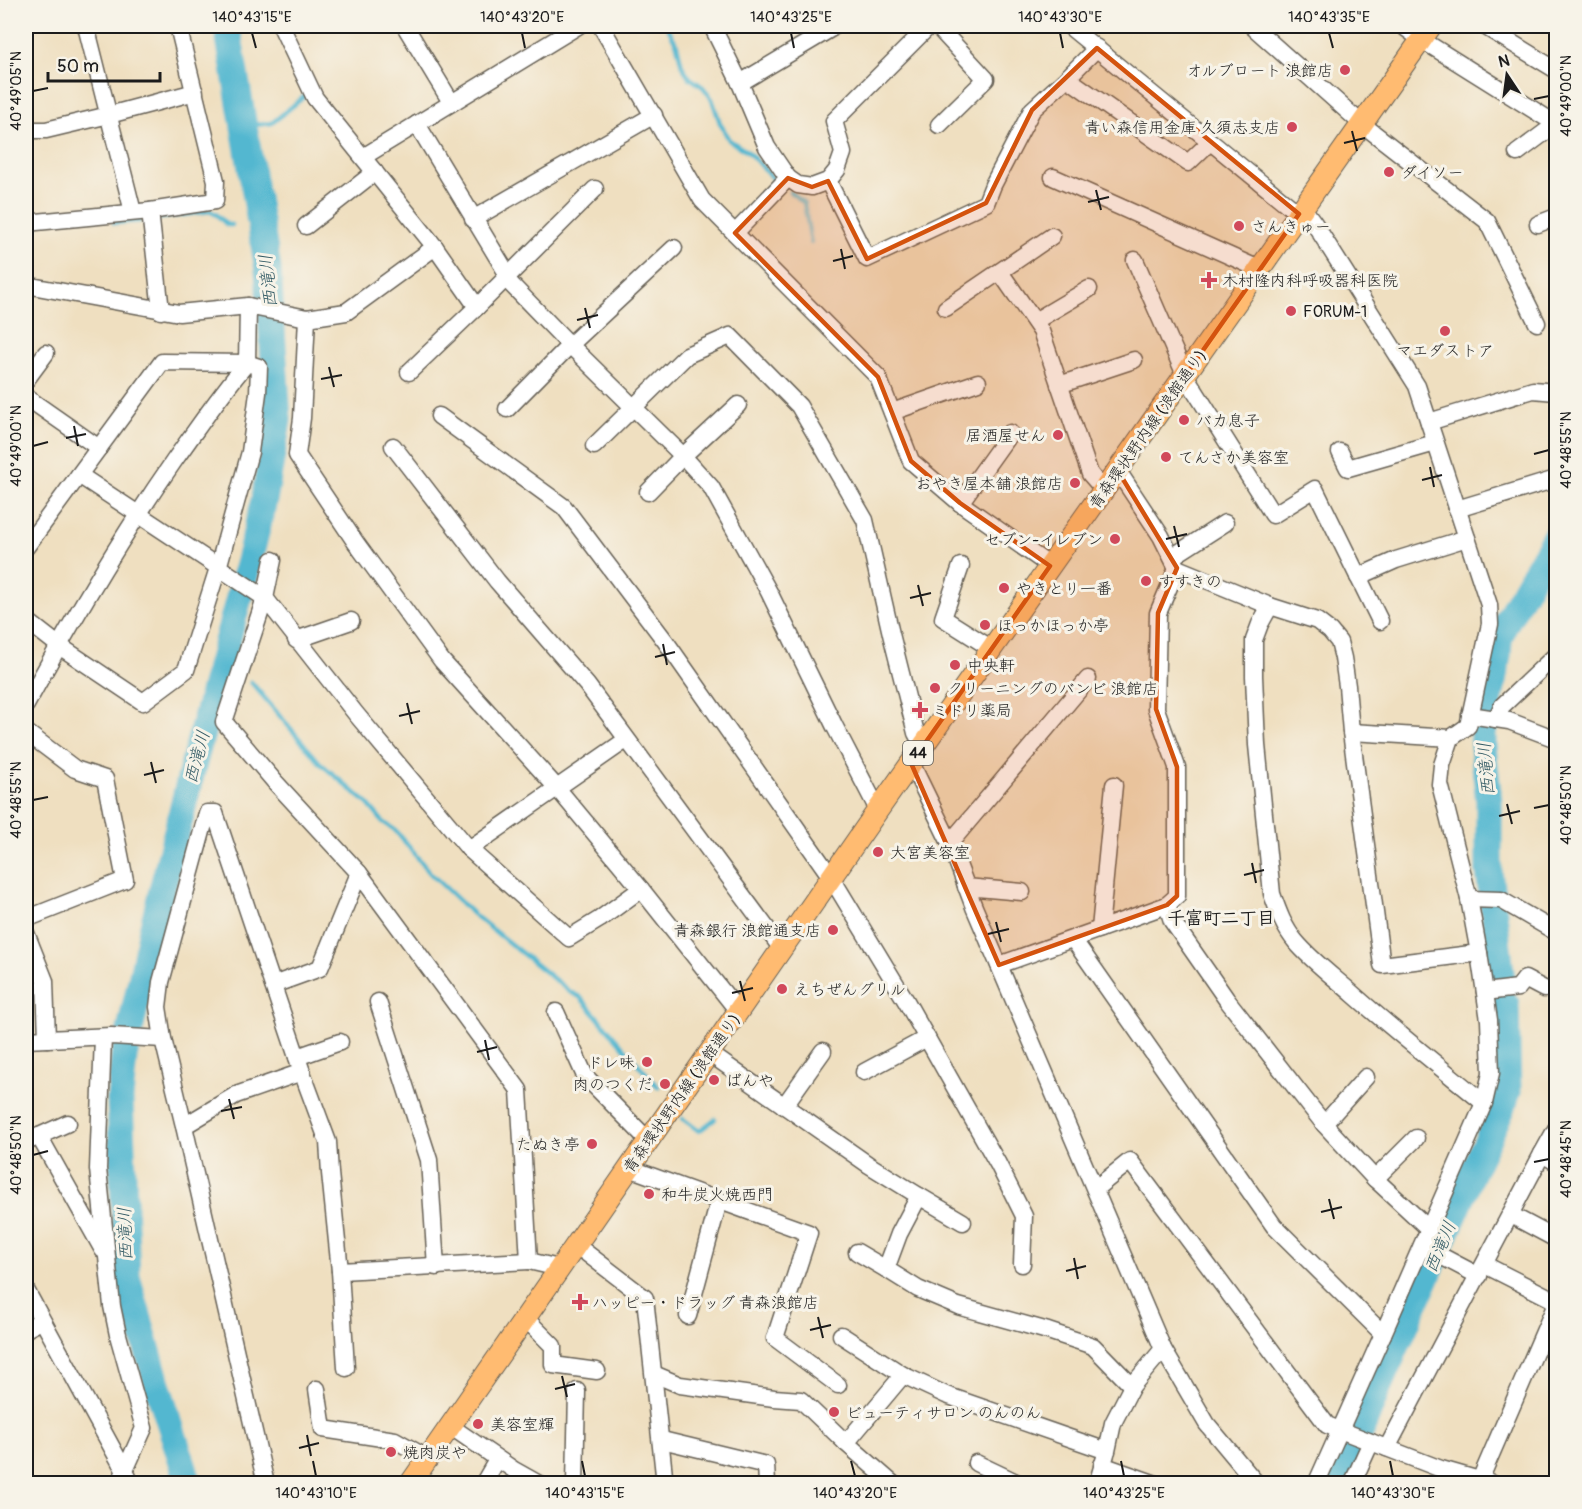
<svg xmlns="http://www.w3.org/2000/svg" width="1582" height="1509" viewBox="0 0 1582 1509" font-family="Pangolin,'Klee One',sans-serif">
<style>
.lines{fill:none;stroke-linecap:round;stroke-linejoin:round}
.stream{stroke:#52b7d0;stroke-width:4.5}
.river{stroke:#52b7d0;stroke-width:27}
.minor-casing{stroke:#666055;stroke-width:19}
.major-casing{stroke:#666055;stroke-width:23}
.minor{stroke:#fff;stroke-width:16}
.major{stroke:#ffbb71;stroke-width:21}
.marked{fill:#d4530e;fill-opacity:0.2;stroke:#d4530e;stroke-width:4.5;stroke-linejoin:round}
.ticks{fill:none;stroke:#1c1c1c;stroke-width:2}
.poi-dot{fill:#d1495b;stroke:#f7f3e8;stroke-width:2}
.labels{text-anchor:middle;stroke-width:6;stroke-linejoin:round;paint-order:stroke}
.shield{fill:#f7f3e8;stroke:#5e5c59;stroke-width:1.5}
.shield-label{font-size:15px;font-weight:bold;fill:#1c1c1c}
.poi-label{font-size:16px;fill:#1c1c1c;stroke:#f7f3e8;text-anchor:start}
.street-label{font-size:16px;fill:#1c1c1c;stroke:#f7f3e8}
.water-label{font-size:18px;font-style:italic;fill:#325a64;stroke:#f7f3e8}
.neighbourhood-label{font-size:18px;font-weight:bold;fill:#1c1c1c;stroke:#f7f3e8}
.neatline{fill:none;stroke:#1c1c1c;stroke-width:2}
.ticks-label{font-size:15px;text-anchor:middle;fill:#1c1c1c}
</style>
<rect width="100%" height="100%" fill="#f7f3e8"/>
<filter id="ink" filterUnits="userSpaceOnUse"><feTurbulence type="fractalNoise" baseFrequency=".0167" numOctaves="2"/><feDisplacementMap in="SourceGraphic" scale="12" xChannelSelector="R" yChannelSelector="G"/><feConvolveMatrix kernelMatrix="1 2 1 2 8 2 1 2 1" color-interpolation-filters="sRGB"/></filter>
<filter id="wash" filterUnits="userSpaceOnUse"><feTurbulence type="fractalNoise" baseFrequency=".008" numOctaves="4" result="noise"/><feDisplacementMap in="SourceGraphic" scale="24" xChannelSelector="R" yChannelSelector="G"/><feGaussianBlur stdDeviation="1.35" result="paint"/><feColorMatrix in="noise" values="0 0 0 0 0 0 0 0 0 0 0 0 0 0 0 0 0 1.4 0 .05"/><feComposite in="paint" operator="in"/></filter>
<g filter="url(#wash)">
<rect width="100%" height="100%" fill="#efdfc0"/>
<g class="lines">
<g class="stream">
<path d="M 667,26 L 677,45 L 682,66 L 690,78 L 703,87 L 712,99 L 720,123 L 729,140 L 749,153 L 774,180"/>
<path d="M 244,126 L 272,123 L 306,95"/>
<path d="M 790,192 L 804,203 L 811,243"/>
<path d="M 155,219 L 210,211 L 217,215 L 227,225 L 232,225"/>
<path d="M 248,221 L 260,218"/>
<path d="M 114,223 L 140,221"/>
<path d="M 26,232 L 37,229"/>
<path d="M 218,672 L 229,674"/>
<path d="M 251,682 L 320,763 L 368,804 L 383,822 L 395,830 L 430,873 L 473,914 L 570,992 L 580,997 L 658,1087"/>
<path d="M 683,1119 L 699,1131 L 715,1119"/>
</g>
<g class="river">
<path d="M 1502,981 L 1489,871 L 1489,802 L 1483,746 L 1483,734 L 1498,655 L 1499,640 L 1504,626 L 1556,535"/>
<path d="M 189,1484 L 158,1387 L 127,1277 L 120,1098 L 124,1057 L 152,930 L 196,755 L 249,561 L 264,500 L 278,420 L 268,269 L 227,26"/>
<path d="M 1340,1484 L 1378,1388 L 1462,1198 L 1470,1176 L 1502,1109 L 1508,1091 L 1506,1004"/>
</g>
</g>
</g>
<g filter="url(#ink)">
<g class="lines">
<defs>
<g id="minor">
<path d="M 86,26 L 133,212"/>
<path d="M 281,26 L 315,98 L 435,247 L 477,307 L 595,189"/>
<path d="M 405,26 L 451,102"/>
<path d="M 601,26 L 702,200 L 878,377 L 911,461 L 960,503 L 1050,566"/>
<path d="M 712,26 L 740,83 L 767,147 L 788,178"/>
<path d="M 937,26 L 986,79 L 939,125"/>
<path d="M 1069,26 L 1299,214"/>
<path d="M 1252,26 L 1362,124 L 1487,221 L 1537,323"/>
<path d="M 1403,26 L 1422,40 L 1556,124"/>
<path d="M 1484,26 L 1556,70"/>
<path d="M 1067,78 L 1188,163 L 1210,142"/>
<path d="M 740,83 L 832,28"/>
<path d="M 417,124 L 508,275"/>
<path d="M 26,130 L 46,130 L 109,115 L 195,92"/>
<path d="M 1517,153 L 1556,124"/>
<path d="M 363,157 L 578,26"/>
<path d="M 1053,177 L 1259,269"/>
<path d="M 828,181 L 867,259 L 986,203 L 993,185 L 1032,110 L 1067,78 L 1097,48"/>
<path d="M 1303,208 L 1314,223 L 1417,386 L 1489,605 L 1490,624 L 1468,726 L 1451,738 L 1351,732"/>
<path d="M 150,211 L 161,311"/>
<path d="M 473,219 L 654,115"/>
<path d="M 26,223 L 150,211 L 215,201 L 216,181 L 178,26"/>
<path d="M 1538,224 L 1556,217"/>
<path d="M 306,226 L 375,172"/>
<path d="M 735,233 L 788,178 L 798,185 L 812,187 L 828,181 L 837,170 L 843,153 L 834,121 L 929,26"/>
<path d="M 1135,260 L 1185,375 L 1273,515 L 1315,489 L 1380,621"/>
<path d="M 1000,272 L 1041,331 L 1090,474 L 1104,490"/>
<path d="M 505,278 L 570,345 L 683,456 L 711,487 L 769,592 L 835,727 L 878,810"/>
<path d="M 26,285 L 179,313 L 248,306 L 307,318 L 346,312 L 435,247"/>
<path d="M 946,308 L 1052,236"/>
<path d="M 307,318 L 302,418 L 297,455 L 356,543 L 442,661 L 557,788 L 641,889 L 738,1011"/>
<path d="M 1035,321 L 1089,289"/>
<path d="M 409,372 L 477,307"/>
<path d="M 26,380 L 46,353"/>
<path d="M 1059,385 L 1134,360"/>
<path d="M 26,397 L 99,448"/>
<path d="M 507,409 L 570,345 L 674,248"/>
<path d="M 892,412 L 978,382"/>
<path d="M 439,416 L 564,507 L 666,642 L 831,877 L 906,1001 L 998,1164 L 1024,1216 L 1022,1264"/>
<path d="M 1429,422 L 1533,390 L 1556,392"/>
<path d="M 393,446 L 497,581 L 587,685 L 782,949"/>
<path d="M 594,446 L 687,355 L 730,336 L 799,406 L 865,520 L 891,634 L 916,733 L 923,746"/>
<path d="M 1340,452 L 1348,468 L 1435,443"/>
<path d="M 1118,471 L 1161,536 L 1177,568 L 1270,606 L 1317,621 L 1330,631 L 1339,642 L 1343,658 L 1347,686 L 1351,732 L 1382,965 L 1479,953"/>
<path d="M 79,475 L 265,598 L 356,714 L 469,849 L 569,938 L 600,919 L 641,889"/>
<path d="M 648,492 L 683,456 L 738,405"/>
<path d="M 960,503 L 1010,433"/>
<path d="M 1457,509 L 1556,479"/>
<path d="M 26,547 L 162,362 L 247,363 L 248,306"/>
<path d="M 1172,557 L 1225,523"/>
<path d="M 273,560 L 265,598 L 224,722 L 275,782 L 359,873 L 519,1090 L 529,1261 L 559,1268"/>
<path d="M 961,566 L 943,618 L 992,649"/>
<path d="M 1358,577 L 1396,560 L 1467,538"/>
<path d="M 1270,606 L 1260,624 L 1254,640 L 1254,676 L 1257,745 L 1272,894 C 1278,911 1284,928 1296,942 C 1312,961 1335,978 1354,995 C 1396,1032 1440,1067 1484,1103"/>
<path d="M 26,620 L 58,645 L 143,702 L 186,670 L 218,568 L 250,452 L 258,393 L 259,367 L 247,363 C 221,393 199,426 176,458 C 121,537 72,620 26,705"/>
<path d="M 296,640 L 351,621"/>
<path d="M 1470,715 L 1509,721 L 1556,739"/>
<path d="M 1496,719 L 1502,706 L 1556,655"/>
<path d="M 26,732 L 75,769 L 105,779 L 125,880 L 26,919"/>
<path d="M 911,763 L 950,843 L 974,907 L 1163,1349 L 1207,1424 L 1257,1484"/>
<path d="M 950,843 L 1088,679"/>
<path d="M 469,849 L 626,740"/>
<path d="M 966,887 L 1022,892"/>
<path d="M 1469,899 L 1501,900 L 1556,932"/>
<path d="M 1167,905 L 1172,921 L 1227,1000 L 1324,1124 L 1375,1179 L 1429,1229"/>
<path d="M 1100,929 L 1114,785"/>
<path d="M 26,933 L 45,981 L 47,1039"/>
<path d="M 1073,939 L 1274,1226 L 1383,1334"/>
<path d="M 999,965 L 1167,905 L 1177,896 L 1177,767 L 1156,709 L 1158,613 L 1177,568"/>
<path d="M 273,985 L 320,968 L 359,873"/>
<path d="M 1485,992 L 1518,988 L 1525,979 L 1544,989"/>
<path d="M 378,1002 L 429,1160 L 436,1267"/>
<path d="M 556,1012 L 585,1076 L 648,1140"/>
<path d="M 103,1037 L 98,1169 L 107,1257 L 112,1306 L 118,1335 L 144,1428 L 119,1484"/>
<path d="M 26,1040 L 111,1036 L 163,1039"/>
<path d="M 709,1053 L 869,1165 L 919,1196 L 899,1234 L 886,1269 L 918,1289 L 958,1306 L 1048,1331 L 1093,1346 L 1132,1386"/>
<path d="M 297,1057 L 340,1042"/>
<path d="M 864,1072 L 927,1038"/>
<path d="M 784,1106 L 823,1051"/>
<path d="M 1324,1124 L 1366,1077"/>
<path d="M 184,1126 L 236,1095 L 302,1072"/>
<path d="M 39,1136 L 103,1250"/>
<path d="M 26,1142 L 68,1123"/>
<path d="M 1542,1154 L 1556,1129"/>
<path d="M 629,1168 L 809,1233 L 775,1338 L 838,1385"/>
<path d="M 1375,1179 L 1416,1138"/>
<path d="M 1095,1189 L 1130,1161 L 1327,1425 L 1441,1469 L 1493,1484"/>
<path d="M 919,1196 L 963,1222"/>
<path d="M 1511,1215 L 1556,1239"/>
<path d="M 576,1245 L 645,1298 L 665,1484"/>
<path d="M 1422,1246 L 1479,1276"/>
<path d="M 857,1252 L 886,1269"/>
<path d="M 1485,1265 L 1556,1301"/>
<path d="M 340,1271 L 529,1261"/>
<path d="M 26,1290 L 128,1477"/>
<path d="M 688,1316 L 719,1201"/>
<path d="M 525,1318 L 553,1346 L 553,1365 L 597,1371"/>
<path d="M 26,1329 L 41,1321"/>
<path d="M 841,1335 L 903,1375"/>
<path d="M 654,1374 L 680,1385 L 774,1398 L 801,1400 L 846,1443 L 893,1484"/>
<path d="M 317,1389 L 323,1429 L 395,1440 L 427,1458"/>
<path d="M 450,1426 L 514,1470 L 539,1484"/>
<path d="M 662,1440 L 766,1465 L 767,1484"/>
<path d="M 846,1443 L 903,1375 L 946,1395 L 1107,1451 L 1113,1423 L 1132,1386 L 1163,1349"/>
<path d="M 1387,1448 L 1542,1154 L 1556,1162"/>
<path d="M 976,1463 L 1020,1484"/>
<path d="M 1102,1465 L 1156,1484"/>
<path d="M 1480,1480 L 1556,1304"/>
<path d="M 26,1481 L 27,1484"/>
<path d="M 266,1484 L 184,1126 L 163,1039 L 158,1007 L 161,982 L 207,813 L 215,813 L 302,1072 L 328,1142 L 330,1173 L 340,1271 L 346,1368"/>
<path d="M 483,1484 L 497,1460"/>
<path d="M 575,1484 L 577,1391"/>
<path d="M 1097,1484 L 1106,1454"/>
<path d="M 1316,1484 L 1383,1334 L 1484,1103 L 1491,1073 L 1489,1020 L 1479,953 L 1469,899 L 1440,784 L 1442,765 L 1451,738"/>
<path d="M 1352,1484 L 1371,1442"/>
</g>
<path id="major" d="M 410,1484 L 878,810 L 1431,26"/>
</defs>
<use href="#minor" class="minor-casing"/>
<use href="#major" class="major-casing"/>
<use href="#minor" class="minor"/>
<use href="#major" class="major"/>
</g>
</g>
<path class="marked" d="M 1097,48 L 1299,214 L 1118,471 L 1177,568 L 1158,613 L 1156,709 L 1177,767 L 1177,896 L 1167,905 L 999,965 L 911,763 L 1050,566 L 960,503 L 911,461 L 878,377 L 735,233 L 788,178 L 812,187 L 828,181 L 867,259 L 986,203 L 1032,110 Z"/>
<path class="ticks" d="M 252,33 L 256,48M 522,33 L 525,48M 791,33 L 794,48M 1060,33 L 1063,48M 1329,33 L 1333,48M 33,91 L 48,88M 1534,99 L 1549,96M 1352,131 L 1357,151M 1344,143 L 1365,138M 1096,190 L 1101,210M 1088,202 L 1109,197M 841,249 L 845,269M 833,261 L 853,256M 585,308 L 590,328M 577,320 L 598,315M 329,367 L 334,387M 321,379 L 342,375M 74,426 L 78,446M 66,438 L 86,434M 33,446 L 48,442M 1534,454 L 1549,450M 1430,467 L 1434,487M 1422,480 L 1442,475M 1174,526 L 1179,547M 1166,539 L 1187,534M 918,585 L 923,606M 910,598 L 931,593M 663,644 L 667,665M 655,657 L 675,652M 407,703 L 412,724M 399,716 L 420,711M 151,762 L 156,783M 144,775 L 164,770M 33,800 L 48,797M 1507,804 L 1512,824M 1534,808 L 1549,805M 1499,816 L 1520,811M 1252,863 L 1256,883M 1244,875 L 1264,870M 996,922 L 1001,942M 988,934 L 1009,929M 740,981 L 745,1001M 732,993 L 753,988M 485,1040 L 489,1060M 477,1052 L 497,1047M 229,1099 L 234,1119M 221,1111 L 242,1107M 33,1155 L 48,1151M 1534,1162 L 1549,1159M 1329,1199 L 1334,1219M 1321,1212 L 1342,1207M 1074,1258 L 1078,1279M 1066,1271 L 1086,1266M 818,1317 L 823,1338M 810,1330 L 831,1325M 562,1376 L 567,1397M 555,1389 L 575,1384M 307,1435 L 311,1456M 299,1448 L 319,1443M 313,1461 L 316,1476M 582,1461 L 585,1476M 851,1461 L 855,1476M 1121,1461 L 1124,1476M 1390,1461 L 1393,1476"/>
<g class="poi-dot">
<circle cx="1345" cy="70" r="6"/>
<circle cx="1292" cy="127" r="6"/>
<circle cx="1389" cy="172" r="6"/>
<circle cx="1239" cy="226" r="6"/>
<path d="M1206 271h6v6h6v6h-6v6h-6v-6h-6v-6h6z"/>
<circle cx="1291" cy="311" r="6"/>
<circle cx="1445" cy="331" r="6"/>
<circle cx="1184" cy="420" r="6"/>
<circle cx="1058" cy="435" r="6"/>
<circle cx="1166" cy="457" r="6"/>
<circle cx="1075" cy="483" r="6"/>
<circle cx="1115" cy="539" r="6"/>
<circle cx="1146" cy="581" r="6"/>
<circle cx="1004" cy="588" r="6"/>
<circle cx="985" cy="625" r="6"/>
<circle cx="955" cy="665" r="6"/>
<circle cx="935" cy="688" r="6"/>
<path d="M917 701h6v6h6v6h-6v6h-6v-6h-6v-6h6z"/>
<circle cx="878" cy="852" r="6"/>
<circle cx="833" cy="930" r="6"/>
<circle cx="782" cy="989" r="6"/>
<circle cx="647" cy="1062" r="6"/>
<circle cx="714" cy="1080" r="6"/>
<circle cx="665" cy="1084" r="6"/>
<circle cx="592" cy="1144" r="6"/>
<circle cx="649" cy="1194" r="6"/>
<path d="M577 1293h6v6h6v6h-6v6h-6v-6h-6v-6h6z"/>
<circle cx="834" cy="1412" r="6"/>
<circle cx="478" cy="1424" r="6"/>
<circle cx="391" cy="1452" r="6"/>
</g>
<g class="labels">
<rect class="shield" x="903" y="741" width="30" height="24" rx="4.5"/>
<g class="shield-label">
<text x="918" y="758">44</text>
</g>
<g class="poi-label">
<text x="1333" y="76" text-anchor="end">オルブロート 浪館店</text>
<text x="1280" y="133" text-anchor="end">青い森信用金庫 久須志支店</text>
<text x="1401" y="178">ダイソー</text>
<text x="1251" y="232">さんきゅー</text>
<text x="1222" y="286">木村隆内科呼吸器科医院</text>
<text x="1303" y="317">FORUM-1</text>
<text x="1445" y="356" text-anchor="middle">マエダストア</text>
<text x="1196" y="426">バカ息子</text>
<text x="1046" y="441" text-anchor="end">居酒屋せん</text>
<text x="1178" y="463">てんさか美容室</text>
<text x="1063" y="489" text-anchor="end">おやき屋本舗 浪館店</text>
<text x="1103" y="545" text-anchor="end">セブン-イレブン</text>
<text x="1158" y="587">すすきの</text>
<text x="1016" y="594">やきとり一番</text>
<text x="997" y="631">ほっかほっか亭</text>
<text x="967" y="671">中央軒</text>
<text x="947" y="694">クリーニングのバンビ 浪館店</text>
<text x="932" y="716">ミドリ薬局</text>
<text x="890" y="858">大宮美容室</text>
<text x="821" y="936" text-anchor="end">青森銀行 浪館通支店</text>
<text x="794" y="995">えちぜんグリル</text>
<text x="635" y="1068" text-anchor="end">ドレ味</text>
<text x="726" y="1086">ばんや</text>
<text x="653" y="1090" text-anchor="end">肉のつくだ</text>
<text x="580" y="1150" text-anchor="end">たぬき亭</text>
<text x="661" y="1200">和牛炭火焼西門</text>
<text x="592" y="1308">ハッピー・ドラッグ 青森浪館店</text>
<text x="846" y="1418">ビューティサロン のんのん</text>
<text x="490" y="1430">美容室輝</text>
<text x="403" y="1458">焼肉炭や</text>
</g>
<g class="street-label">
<text transform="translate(1147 429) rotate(-55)" y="6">青森環状野内線 (浪館通り)</text>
<text transform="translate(681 1093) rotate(-55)" y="6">青森環状野内線 (浪館通り)</text>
</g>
<g class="water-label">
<text transform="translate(268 281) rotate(-96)" y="6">西滝川</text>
<text transform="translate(197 757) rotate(-75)" y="6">西滝川</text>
<text transform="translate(1486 769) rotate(-95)" y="6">西滝川</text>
<text transform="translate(125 1234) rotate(-92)" y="6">西滝川</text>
<text transform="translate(1440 1247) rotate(-67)" y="6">西滝川</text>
</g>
<g class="neighbourhood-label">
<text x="1221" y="924">千富町二丁目</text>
</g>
</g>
<rect width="1582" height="1509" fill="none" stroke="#f7f3e8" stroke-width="66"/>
<g transform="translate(1507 75) rotate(347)" stroke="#f7f3e8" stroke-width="4.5" paint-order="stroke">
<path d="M0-4.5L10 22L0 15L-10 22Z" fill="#1c1c1c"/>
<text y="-9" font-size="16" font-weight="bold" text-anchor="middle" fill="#1c1c1c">N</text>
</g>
<path d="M48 72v9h112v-9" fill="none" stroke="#1c1c1c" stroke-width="3"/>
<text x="57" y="72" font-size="18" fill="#1c1c1c" stroke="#f7f3e8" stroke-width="4.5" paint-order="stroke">50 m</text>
<rect x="33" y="33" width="1516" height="1443" class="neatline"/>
<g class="ticks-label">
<text x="252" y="22">140°43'15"E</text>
<text x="522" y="22">140°43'20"E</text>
<text x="791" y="22">140°43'25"E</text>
<text x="1060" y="22">140°43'30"E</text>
<text x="1329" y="22">140°43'35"E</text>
<text transform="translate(16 91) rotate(-90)" y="5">40°49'05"N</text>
<text transform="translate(1566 96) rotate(-90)" y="5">40°49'00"N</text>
<text transform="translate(16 446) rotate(-90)" y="5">40°49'00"N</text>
<text transform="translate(1566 450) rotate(-90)" y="5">40°48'55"N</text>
<text transform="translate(16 800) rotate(-90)" y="5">40°48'55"N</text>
<text transform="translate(1566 805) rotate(-90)" y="5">40°48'50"N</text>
<text transform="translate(16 1155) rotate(-90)" y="5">40°48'50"N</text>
<text transform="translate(1566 1159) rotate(-90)" y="5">40°48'45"N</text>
<text x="316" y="1498">140°43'10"E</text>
<text x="585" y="1498">140°43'15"E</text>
<text x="855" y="1498">140°43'20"E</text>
<text x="1124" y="1498">140°43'25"E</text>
<text x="1393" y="1498">140°43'30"E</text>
</g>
</svg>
